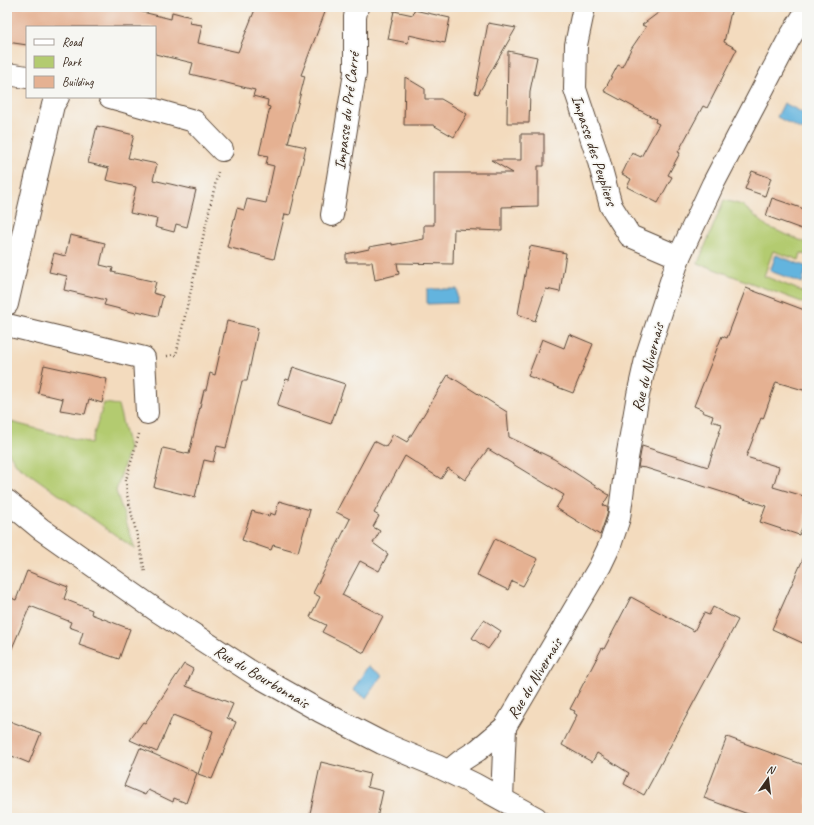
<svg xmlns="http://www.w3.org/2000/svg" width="814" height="825" viewBox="0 0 814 825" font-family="Caveat,sans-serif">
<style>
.green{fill:#b3cb70;stroke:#777a47}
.water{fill:#63b4de;stroke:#4f6f7e}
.building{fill:#e5b192}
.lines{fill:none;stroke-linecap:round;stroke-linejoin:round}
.minor-casing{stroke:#574536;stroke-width:24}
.path{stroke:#574536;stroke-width:2.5;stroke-dasharray:1 3;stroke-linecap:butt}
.minor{stroke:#fff;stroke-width:22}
.labels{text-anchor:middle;stroke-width:3.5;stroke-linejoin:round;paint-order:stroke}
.street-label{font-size:16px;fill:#3b2a1e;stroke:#f6f6f2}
</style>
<rect width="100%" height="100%" fill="#f6f6f2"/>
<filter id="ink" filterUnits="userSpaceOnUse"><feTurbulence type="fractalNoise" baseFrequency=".025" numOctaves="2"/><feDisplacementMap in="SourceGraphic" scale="8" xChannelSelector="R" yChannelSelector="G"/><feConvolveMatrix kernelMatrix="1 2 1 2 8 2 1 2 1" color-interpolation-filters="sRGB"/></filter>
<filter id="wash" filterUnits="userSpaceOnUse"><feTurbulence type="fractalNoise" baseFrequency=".012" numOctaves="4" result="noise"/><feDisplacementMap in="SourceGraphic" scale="16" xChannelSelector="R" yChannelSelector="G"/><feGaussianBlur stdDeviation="0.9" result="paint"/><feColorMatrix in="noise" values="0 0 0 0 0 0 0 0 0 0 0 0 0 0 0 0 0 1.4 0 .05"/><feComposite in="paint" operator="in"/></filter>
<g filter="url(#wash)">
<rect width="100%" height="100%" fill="#f3dbbe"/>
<g class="green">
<path d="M 724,200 L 742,205 L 768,227 L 807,243 L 807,255 L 801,253 L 799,260 L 773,251 L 764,276 L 804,292 L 807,287 L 807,304 L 698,263 Z"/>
<path d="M 104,403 L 118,405 L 129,448 L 116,491 L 135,549 L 16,464 L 7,450 L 7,421 L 91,443 Z"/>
</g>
<g class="water">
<path d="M 624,7 L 642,7 L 631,15 Z"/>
<path d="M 784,103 L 807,115 L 807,121 L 802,130 L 777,117 Z"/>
<path d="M 776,255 L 807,267 L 802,283 L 770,271 Z"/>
<path d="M 427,289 L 457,289 L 457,303 L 427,304 Z"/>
<path d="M 368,666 L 382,675 L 366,698 L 353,690 Z"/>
</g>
<g id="blocks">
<g class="building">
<path d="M 7,7 L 122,7 L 171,19 L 172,12 L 191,17 L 189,23 L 202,25 L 198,43 L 238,52 L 256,7 L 327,7 L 301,75 L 305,76 L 288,143 L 306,147 L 290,215 L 285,214 L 274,259 L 227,247 L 237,208 L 244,210 L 247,199 L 266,203 L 274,166 L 266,164 L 268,156 L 259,154 L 270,107 L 267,106 L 268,100 L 253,96 L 255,90 L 190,74 L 193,63 L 155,54 L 155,27 L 27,27 L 27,45 L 7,42 Z"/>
<path d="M 666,7 L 732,7 L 724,42 L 737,49 L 707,108 L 703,106 L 678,152 L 680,153 L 668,175 L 672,177 L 658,203 L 627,187 L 631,179 L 622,174 L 632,153 L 641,157 L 659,124 L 655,122 L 656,119 L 604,91 L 618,65 L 622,67 L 631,49 L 646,27 L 642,25 Z"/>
<path d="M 414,10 L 450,18 L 445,43 L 409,35 L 408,43 L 388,39 L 394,11 L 413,15 Z"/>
<path d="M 488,23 L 516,28 L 478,94 L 475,93 Z"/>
<path d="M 508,51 L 537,57 L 530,91 L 529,123 L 507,123 Z"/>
<path d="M 405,77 L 425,89 L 425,99 L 441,99 L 467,114 L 454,137 L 433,125 L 404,125 Z"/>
<path d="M 97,126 L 134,135 L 128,158 L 157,164 L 153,180 L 196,190 L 187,227 L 176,224 L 174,232 L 155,227 L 157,219 L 130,213 L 136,187 L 106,180 L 109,168 L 88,163 Z"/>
<path d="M 521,134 L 544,134 L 544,166 L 538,166 L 538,206 L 502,207 L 502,231 L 454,229 L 453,264 L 397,263 L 399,274 L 375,280 L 372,262 L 346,262 L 346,254 L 369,249 L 369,247 L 392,243 L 392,245 L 424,239 L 424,225 L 434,225 L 434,173 L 513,173 L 491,160 L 521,160 Z"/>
<path d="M 752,171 L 771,178 L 765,196 L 745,189 Z"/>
<path d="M 772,198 L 807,210 L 807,231 L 766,216 Z"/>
<path d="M 70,235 L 105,243 L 100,265 L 113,268 L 112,272 L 156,282 L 153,293 L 163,296 L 158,316 L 137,311 L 136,313 L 104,305 L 106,300 L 64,290 L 67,276 L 49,272 L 54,253 L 65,256 Z"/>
<path d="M 530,246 L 566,253 L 560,292 L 546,289 L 535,321 L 518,314 Z"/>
<path d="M 746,288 L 807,311 L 807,391 L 776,382 L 763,419 L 761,418 L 746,457 L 779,467 L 773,487 L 807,497 L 804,524 L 799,535 L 760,522 L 766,506 L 646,468 L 638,467 L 642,446 L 708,467 L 722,424 L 711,421 L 713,416 L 702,412 L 703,410 L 694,406 L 722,336 L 727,338 Z"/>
<path d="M 227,321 L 258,328 L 247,381 L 242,381 L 226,448 L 217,446 L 213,462 L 204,460 L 195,497 L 154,487 L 163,448 L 189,454 L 204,390 L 206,390 L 210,373 L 215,375 Z"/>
<path d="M 569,334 L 593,344 L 573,393 L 528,376 L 542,339 L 564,348 Z"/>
<path d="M 44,365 L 107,379 L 102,403 L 89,399 L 85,414 L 60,410 L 63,399 L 38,393 Z"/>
<path d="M 293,367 L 345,384 L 331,424 L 277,406 L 286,379 L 289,380 Z"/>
<path d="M 448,375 L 507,412 L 509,437 L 554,459 L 609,495 L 603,505 L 608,508 L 607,515 L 600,535 L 556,508 L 564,495 L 488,449 L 465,480 L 448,468 L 441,479 L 405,456 L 374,513 L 379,516 L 373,527 L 380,531 L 373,543 L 388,554 L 379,571 L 360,561 L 342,595 L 383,616 L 364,653 L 322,632 L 326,625 L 310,617 L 320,597 L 313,593 L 350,519 L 336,512 L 374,441 L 386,447 L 393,434 L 407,442 Z"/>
<path d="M 279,501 L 310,510 L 298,552 L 273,545 L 271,550 L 242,540 L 252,511 L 269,516 L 270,513 L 275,515 Z"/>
<path d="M 495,539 L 538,559 L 523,586 L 512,581 L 508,590 L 477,575 Z"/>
<path d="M 807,550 L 807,645 L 772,629 Z"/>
<path d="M 27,571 L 68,587 L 64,599 L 92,610 L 91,614 L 130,629 L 119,659 L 79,645 L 83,632 L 69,627 L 71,622 L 30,606 L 7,660 L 7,596 L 16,600 Z"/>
<path d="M 631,597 L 694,631 L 704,613 L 709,615 L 713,607 L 738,620 L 644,795 L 624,784 L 629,773 L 597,753 L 592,762 L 562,745 L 577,715 L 574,713 L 575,711 L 570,709 L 602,648 L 604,649 Z"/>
<path d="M 484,620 L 501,631 L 488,649 L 472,638 Z"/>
<path d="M 184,664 L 193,669 L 186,686 L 233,704 L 227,718 L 236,722 L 212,779 L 198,774 L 213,731 L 173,715 L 157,752 L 130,740 L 143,722 L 145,723 Z"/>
<path d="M 7,720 L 41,733 L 29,763 L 7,754 Z"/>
<path d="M 727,737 L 807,766 L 807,818 L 759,818 L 704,798 Z"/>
<path d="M 140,748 L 197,773 L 186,803 L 174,798 L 173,802 L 148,790 L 145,795 L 124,786 Z"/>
<path d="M 321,762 L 370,774 L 367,787 L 383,791 L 377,818 L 309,818 Z"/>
</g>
</g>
</g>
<g filter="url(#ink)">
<use href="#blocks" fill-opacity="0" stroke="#574536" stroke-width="1"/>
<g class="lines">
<defs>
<g id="minor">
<path d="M 584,7 L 576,45 L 575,89 L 598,158 L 611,206 L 630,236 L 679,257"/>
<path d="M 7,74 L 27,77"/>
<path d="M 110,97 L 194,121 L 222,150"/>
<path d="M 332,215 L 355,73 L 355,17 L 357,7"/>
<path d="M 7,304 L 53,105 L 58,97"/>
<path d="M 7,325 L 144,358 L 147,413"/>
<path d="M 7,501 L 41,529 L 156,610 L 256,675 L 320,711 L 382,743 L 437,766 L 474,784 L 536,818"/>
<path d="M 449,771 L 461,761 L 478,750 L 505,727 L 600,566 L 610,545 L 619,518 L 627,458 L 638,395 L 647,355 L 679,257 L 713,184 L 789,39 L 807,10"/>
<path d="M 502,799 L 505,727"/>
</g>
</defs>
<use href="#minor" class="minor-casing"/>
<g class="path">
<path d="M 167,356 L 176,355 L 218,172"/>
<path d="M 139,434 L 126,480 L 127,495 L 141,552 L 145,573"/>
</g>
<use href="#minor" class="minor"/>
</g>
</g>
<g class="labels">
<g class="street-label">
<text transform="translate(346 111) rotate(-83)" y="6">Impasse du Pré Carré</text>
<text transform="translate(595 150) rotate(72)" y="6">Impasse des Peupliers</text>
<text transform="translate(647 367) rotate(-76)" y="6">Rue du Nivernais</text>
<text transform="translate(262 676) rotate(31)" y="6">Rue du Bourbonnais</text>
<text transform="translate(534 678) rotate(-59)" y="6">Rue du Nivernais</text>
</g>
</g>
<rect width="814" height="825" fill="none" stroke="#f6f6f2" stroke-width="24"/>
<rect x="26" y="26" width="130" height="72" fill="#f6f6f2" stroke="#aba49d"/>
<rect x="34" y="39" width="20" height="6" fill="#ffffff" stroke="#aba49d"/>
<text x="62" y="46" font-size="12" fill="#3b2a1e">Road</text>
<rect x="34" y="56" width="20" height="12" fill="#b3cb70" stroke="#aba49d"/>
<text x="62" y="66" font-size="12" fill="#3b2a1e">Park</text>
<rect x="34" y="76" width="20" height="12" fill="#e5b192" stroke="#aba49d"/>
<text x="62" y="86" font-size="12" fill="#3b2a1e">Building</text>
<g transform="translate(768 779) rotate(14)" stroke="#f6f6f2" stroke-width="3" paint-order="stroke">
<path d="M0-3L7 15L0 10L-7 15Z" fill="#3b2a1e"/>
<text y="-6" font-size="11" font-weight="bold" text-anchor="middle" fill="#3b2a1e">N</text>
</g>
</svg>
